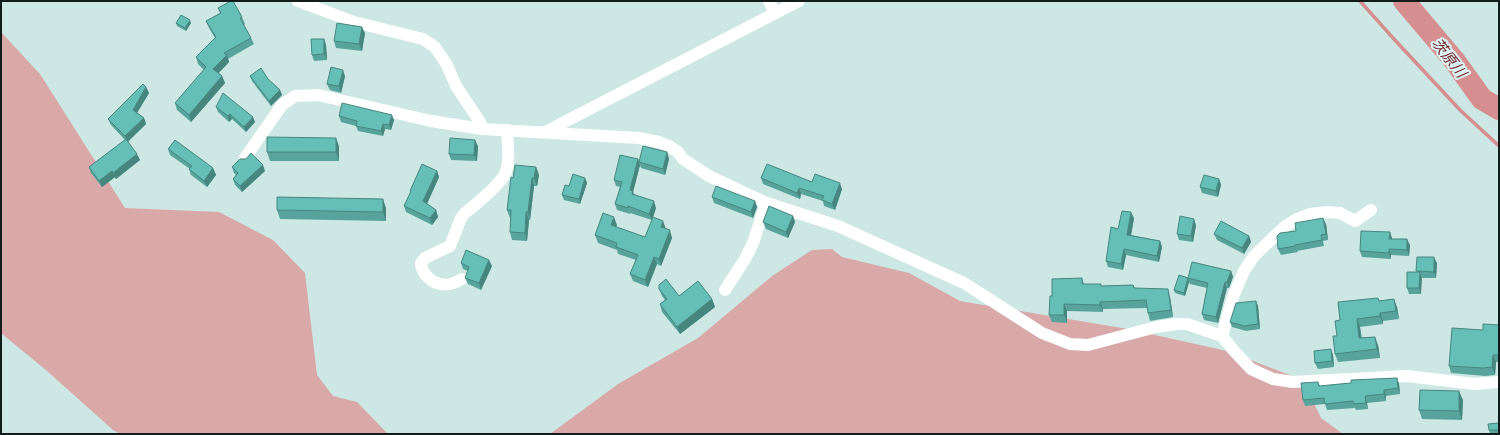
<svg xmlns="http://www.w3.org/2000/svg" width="1500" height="435" viewBox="0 0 1500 435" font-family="'Titillium Web','Noto Sans JP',sans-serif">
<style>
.green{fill:#d9a8a8}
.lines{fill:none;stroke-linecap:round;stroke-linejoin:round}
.stream{stroke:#d68f90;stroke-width:3.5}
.river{stroke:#d68f90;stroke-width:22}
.minor{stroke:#fff;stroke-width:12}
.wall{fill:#58a49d}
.shaded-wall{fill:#47867f}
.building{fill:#66bfb6;stroke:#47867f}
.labels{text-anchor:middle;stroke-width:4;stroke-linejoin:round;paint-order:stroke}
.water-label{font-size:15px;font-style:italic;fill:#731f28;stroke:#daf5f2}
</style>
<rect width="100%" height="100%" fill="#cde8e4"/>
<g class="green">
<path d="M 1,32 L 40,74 L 125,208 L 219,212 L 273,240 L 305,273 L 317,375 L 333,396 L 357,402 L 388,434 L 120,434 L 113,430 L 47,371 L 1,333 Z"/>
<path d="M 832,249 L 842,257 L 909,273 L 960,301 L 1128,329 L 1227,351 L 1303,380 L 1321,418 L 1343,434 L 550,434 L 618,384 L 698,338 L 772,276 L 812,250 Z"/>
</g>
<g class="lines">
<path class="stream" d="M 1360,1 L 1393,38 L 1460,110 L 1499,146"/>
<path class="river" d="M 1404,1 L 1454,60 L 1482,99 L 1499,109"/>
<g class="minor">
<path d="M 298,1 L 354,22 L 423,39 L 435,47 L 447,65 L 456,86 L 480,122 L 482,129"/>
<path d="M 769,1 L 775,13"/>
<path d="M 545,132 L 799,1"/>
<path d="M 245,158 L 282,105 L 295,96 L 318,95 L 431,121 L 482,129 L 639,138 L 659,142 L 669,146 L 678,152 L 683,159 L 709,176 L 764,202 L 838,226 L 964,283 L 1042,333 L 1070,344 L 1088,345 L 1156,327 L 1177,324 L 1187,324 L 1222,336 L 1234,351 L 1251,369 L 1273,379 L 1293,382 L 1407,376 L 1474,384 L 1499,382"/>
<path d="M 462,279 C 449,287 435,287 425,274 C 422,270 421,268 421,263 L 425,258 L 450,246 L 461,218 L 465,213 C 476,204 499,186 505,174 C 511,161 507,144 507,130"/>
<path d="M 725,290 L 745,259 L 753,243 L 766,203"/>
<path d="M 1222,336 L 1233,297 L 1244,271 L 1254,256 L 1283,228 L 1297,219 L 1310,214 L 1327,212 L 1340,213 L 1355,221 L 1371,210"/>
</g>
</g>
<g class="wall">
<path d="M 218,8 L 242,17 L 245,24 L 244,25 L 251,38 L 254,44 L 228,59 L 229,62 L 218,73 L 222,76 L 225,83 L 191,122 L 177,110 L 175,103 L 204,70 L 198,64 L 196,57 L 215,38 L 209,28 L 206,21 L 220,13 Z"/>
<path d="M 176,23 L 191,23 L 186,31 L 177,26 Z"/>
<path d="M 365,33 L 362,51 L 336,48 L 334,41 Z"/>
<path d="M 324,39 L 326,45 L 327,60 L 314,61 L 312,55 Z"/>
<path d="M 250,76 L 268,79 L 280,90 L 282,95 L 271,106 L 252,81 Z"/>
<path d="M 345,76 L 341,93 L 330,90 L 327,84 Z"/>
<path d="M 146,87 L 149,93 L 137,113 L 144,118 L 146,124 L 128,142 L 140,160 L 116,179 L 115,177 L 102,187 L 91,173 L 89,167 L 125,140 L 111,125 L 108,119 Z"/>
<path d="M 216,107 L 255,122 L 246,132 L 232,119 L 229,122 L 218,112 Z"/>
<path d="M 339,116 L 394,120 L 391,130 L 385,129 L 383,136 L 358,131 L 356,126 L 341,122 Z"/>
<path d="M 339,146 L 339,161 L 270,161 L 267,152 Z"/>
<path d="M 478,146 L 477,161 L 451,160 L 449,154 Z"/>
<path d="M 168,149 L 213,168 L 216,175 L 207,187 L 191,175 L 189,169 L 190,169 L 170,155 Z"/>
<path d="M 667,152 L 669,159 L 665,175 L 641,168 L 639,162 Z"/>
<path d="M 638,159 L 640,165 L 633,192 L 634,194 L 656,208 L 653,217 L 666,229 L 672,238 L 661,266 L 657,264 L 648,287 L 633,281 L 630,274 L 636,260 L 618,254 L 617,250 L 598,243 L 595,235 L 617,225 L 616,227 L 645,237 L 652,220 L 630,213 L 630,214 L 617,210 L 615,204 L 620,187 L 616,186 L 614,180 Z"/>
<path d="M 232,167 L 265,171 L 242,192 L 235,185 L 233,179 L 236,175 L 234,173 Z"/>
<path d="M 536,167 L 539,175 L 537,186 L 534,186 L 530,220 L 529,220 L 527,241 L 512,240 L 510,232 L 511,218 L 510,218 L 507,210 L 513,178 Z"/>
<path d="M 437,171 L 439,177 L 427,204 L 436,210 L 438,217 L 432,225 L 406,212 L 404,206 L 411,192 L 410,191 Z"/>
<path d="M 585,178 L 587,183 L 580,204 L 564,200 L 562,195 L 569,186 Z"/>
<path d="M 761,178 L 812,182 L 842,189 L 835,210 L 824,206 L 823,201 L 801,194 L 800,199 L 763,184 Z"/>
<path d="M 1219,179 L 1221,185 L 1218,197 L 1202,193 L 1200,187 Z"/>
<path d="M 712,197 L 755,201 L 757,207 L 753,218 L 714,203 Z"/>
<path d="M 386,208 L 386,221 L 280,219 L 277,210 Z"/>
<path d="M 793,216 L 795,222 L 788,238 L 766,229 L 763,222 Z"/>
<path d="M 1134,218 L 1131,235 L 1160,241 L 1162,247 L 1159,262 L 1126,255 L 1123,270 L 1108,267 L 1106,261 L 1118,229 Z"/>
<path d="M 1326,224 L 1328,240 L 1323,241 L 1324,246 L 1297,251 L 1298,252 L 1281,255 L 1278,249 L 1296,231 Z"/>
<path d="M 1196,225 L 1193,242 L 1179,240 L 1177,234 Z"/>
<path d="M 1214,234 L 1249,236 L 1251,242 L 1244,254 L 1217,240 Z"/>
<path d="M 1392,239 L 1410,245 L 1409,256 L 1391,255 L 1391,259 L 1362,257 L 1360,251 Z"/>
<path d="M 461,263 L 492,266 L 481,290 L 468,284 L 465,278 L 468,271 L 463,269 Z"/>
<path d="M 1437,263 L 1436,278 L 1421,278 L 1421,294 L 1409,294 L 1407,288 L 1417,272 L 1416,271 Z"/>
<path d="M 1231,271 L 1233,277 L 1229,288 L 1227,288 L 1218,323 L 1204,320 L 1202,314 L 1207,288 L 1190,284 L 1189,282 L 1185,296 L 1175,293 L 1174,290 L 1188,278 Z"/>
<path d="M 1082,278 L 1084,284 L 1102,286 L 1133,285 L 1135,288 L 1170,297 L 1173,317 L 1150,321 L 1148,313 L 1147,308 L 1103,309 L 1103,312 L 1067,311 L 1067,323 L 1052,322 L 1049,315 Z"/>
<path d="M 659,289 L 679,296 L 712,299 L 715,307 L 680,334 L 662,312 L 660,304 L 665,300 L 662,296 Z"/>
<path d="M 1379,300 L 1397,307 L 1399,319 L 1383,321 L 1383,324 L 1360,327 L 1362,338 L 1378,345 L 1380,358 L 1338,362 L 1335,354 L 1337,336 L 1340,320 Z"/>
<path d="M 1258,306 L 1260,329 L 1246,331 L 1232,327 L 1230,322 Z"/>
<path d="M 1499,325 L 1499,362 L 1496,362 L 1495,375 L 1485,376 L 1451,373 L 1449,366 L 1483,330 Z"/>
<path d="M 1333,355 L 1334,367 L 1318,369 L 1315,363 Z"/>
<path d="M 1397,378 L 1399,384 L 1400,394 L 1386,396 L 1386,401 L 1367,403 L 1368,409 L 1356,410 L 1355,408 L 1327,410 L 1325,404 L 1305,406 L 1303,400 L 1318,382 L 1320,386 Z"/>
<path d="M 1463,400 L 1462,420 L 1422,419 L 1419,410 Z"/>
<path d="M 1499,423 L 1499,433 L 1490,433 L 1489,430 Z"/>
</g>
<g class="shaded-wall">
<path d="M 190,20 L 191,23 L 186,31 L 185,28 Z"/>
<path d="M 362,27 L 365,33 L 362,51 L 359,44 Z"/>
<path d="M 324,39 L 326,45 L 327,60 L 324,54 Z"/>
<path d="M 227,55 L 229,62 L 216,76 L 213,69 Z"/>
<path d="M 343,70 L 345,76 L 341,93 L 339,86 Z"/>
<path d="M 222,76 L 225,83 L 191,122 L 189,115 Z"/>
<path d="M 146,87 L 149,93 L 135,116 L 133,110 Z"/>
<path d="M 280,90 L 282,95 L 271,106 L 269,101 Z"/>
<path d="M 230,114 L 232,119 L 229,122 L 228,116 Z"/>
<path d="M 392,115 L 394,120 L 391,130 L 389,125 Z"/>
<path d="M 253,117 L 255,122 L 246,132 L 244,127 Z"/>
<path d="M 144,118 L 146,124 L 127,142 L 125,136 Z"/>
<path d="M 383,124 L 385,129 L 383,136 L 381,131 Z"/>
<path d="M 336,138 L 339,146 L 339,161 L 336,152 Z"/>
<path d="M 475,140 L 478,146 L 477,161 L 474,155 Z"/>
<path d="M 667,152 L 669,159 L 665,175 L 663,169 Z"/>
<path d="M 137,154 L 140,160 L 116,179 L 113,173 Z"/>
<path d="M 638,159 L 640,165 L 633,192 L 635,197 L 633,195 L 630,190 Z"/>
<path d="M 263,165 L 265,171 L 242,192 L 240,186 Z"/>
<path d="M 536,167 L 539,175 L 537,186 L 534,178 Z"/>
<path d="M 213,168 L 216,175 L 207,187 L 204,181 Z"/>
<path d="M 112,171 L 115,177 L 102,187 L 99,181 Z"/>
<path d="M 437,171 L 439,177 L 425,208 L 423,201 Z"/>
<path d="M 532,178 L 534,186 L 530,220 L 528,212 Z"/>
<path d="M 585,178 L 587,183 L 580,204 L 579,199 Z"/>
<path d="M 1219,179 L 1221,185 L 1218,197 L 1216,191 Z"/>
<path d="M 840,183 L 842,189 L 835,210 L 832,204 Z"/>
<path d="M 799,188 L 801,194 L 800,199 L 797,193 Z"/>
<path d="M 383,199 L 386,208 L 386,221 L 383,212 Z"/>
<path d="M 654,201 L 656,208 L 652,220 L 649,214 Z"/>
<path d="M 755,201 L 757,207 L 753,218 L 751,212 Z"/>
<path d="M 436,210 L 438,217 L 432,225 L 430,218 Z"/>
<path d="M 526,212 L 529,220 L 527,241 L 525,233 Z"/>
<path d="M 1131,212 L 1134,218 L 1130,241 L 1127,235 Z"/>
<path d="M 793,216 L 795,222 L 788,238 L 786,232 Z"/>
<path d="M 614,217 L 617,225 L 614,233 L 611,225 Z"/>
<path d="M 1323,218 L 1326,224 L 1328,240 L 1326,234 Z"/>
<path d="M 1194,219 L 1196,225 L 1193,242 L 1191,236 Z"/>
<path d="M 663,221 L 666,229 L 661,227 Z"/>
<path d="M 670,230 L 672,238 L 661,266 L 659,259 Z"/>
<path d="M 1390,232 L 1392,238 L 1392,245 L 1389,239 Z"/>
<path d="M 1249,236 L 1251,242 L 1244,254 L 1242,248 Z"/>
<path d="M 1407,239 L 1410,245 L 1409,256 L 1407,250 Z"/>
<path d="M 1160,241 L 1162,247 L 1159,262 L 1157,256 Z"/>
<path d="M 1124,249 L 1126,255 L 1123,270 L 1121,264 Z"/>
<path d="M 1389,249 L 1391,255 L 1391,259 L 1389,253 Z"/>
<path d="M 654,257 L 657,264 L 648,287 L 645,280 Z"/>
<path d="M 1434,257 L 1437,263 L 1436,278 L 1434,272 Z"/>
<path d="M 489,260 L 492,266 L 481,290 L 479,283 Z"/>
<path d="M 1231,271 L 1233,277 L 1229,288 L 1227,282 Z"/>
<path d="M 1420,272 L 1422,279 L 1421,294 L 1419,288 Z"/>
<path d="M 1188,279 L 1189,282 L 1185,296 L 1184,293 Z"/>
<path d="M 1225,282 L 1227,288 L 1218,323 L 1216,317 Z"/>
<path d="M 1168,289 L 1170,297 L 1173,317 L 1171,310 Z"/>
<path d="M 712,299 L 715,307 L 680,334 L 677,327 Z"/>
<path d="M 1394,299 L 1397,307 L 1399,319 L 1396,311 Z"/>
<path d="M 1256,301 L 1258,306 L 1260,329 L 1258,324 Z"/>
<path d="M 1100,302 L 1103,309 L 1103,312 L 1100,305 Z"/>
<path d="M 1064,304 L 1067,311 L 1067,323 L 1064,315 Z"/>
<path d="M 1380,313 L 1383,321 L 1383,324 L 1380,316 Z"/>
<path d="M 1357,319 L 1360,327 L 1362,347 L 1359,338 Z"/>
<path d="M 1375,337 L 1378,345 L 1380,358 L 1377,349 Z"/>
<path d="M 1331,349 L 1333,355 L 1334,367 L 1332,361 Z"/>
<path d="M 1493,355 L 1496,362 L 1495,375 L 1492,367 Z"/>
<path d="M 1397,378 L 1399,384 L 1400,394 L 1398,388 Z"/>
<path d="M 1384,390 L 1386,396 L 1386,401 L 1384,394 Z"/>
<path d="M 1459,391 L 1463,400 L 1462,420 L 1459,411 Z"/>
<path d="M 1365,396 L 1367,403 L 1368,409 L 1366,403 Z"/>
</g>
<g class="building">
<path d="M 231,1 L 233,1 L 242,17 L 240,18 L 251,38 L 224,53 L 227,55 L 213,69 L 222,76 L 189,115 L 175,103 L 206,67 L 196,57 L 216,37 L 206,21 L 221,13 L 218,8 Z"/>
<path d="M 181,15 L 190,20 L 185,28 L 176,23 Z"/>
<path d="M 337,23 L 362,27 L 359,44 L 334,41 Z"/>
<path d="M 311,39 L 324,39 L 324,54 L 312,55 Z"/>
<path d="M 331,67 L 343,70 L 339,86 L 327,84 Z"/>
<path d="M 261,68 L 268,79 L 280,90 L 269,101 L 250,76 Z"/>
<path d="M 143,84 L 146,87 L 133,110 L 144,118 L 125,136 L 108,119 Z"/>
<path d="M 223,93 L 253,117 L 244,127 L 230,114 L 228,116 L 216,107 Z"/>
<path d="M 342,103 L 392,115 L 389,125 L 383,124 L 381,131 L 356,126 L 357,121 L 339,116 Z"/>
<path d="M 267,137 L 336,138 L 336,152 L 267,152 Z"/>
<path d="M 450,138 L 475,140 L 474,155 L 449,154 Z"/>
<path d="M 126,139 L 137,154 L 113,173 L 112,171 L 99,181 L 89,167 Z"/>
<path d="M 175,140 L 213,168 L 204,181 L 189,169 L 192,166 L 168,149 Z"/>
<path d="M 643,146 L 667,152 L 663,169 L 639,162 Z"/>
<path d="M 251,153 L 263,165 L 240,186 L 233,179 L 238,173 L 232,167 L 240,159 L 246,159 Z"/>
<path d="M 620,155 L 638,159 L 630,190 L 633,191 L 632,194 L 654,201 L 649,214 L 628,206 L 628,208 L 615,204 L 622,182 L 614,180 Z"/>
<path d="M 422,164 L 437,171 L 423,201 L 436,210 L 430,218 L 404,206 L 411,191 L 410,191 Z"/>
<path d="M 767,164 L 812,182 L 815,174 L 840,183 L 832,204 L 822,200 L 824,196 L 799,188 L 797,193 L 761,178 Z"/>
<path d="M 515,165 L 536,167 L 534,178 L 532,178 L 528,212 L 526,212 L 525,233 L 510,232 L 511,210 L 507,210 L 511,177 L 513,178 Z"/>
<path d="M 573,174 L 585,178 L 579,199 L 562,195 L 565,185 L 569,186 Z"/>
<path d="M 1204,175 L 1219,179 L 1216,191 L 1200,187 Z"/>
<path d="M 716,186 L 755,201 L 751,212 L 712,197 Z"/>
<path d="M 277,197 L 383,199 L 383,212 L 277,210 Z"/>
<path d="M 769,206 L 793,216 L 786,232 L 763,222 Z"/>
<path d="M 1122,211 L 1131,212 L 1127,235 L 1160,241 L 1157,256 L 1124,249 L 1121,264 L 1106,261 L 1111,227 L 1118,229 Z"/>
<path d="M 603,213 L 614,217 L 611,225 L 645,237 L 653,217 L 663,221 L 661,227 L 670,230 L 659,259 L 654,257 L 645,280 L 630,274 L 638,255 L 616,247 L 617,243 L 595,235 Z"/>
<path d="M 1180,216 L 1194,219 L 1191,236 L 1177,234 Z"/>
<path d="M 1323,218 L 1326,234 L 1321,235 L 1322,240 L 1295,245 L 1295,246 L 1278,249 L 1277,236 L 1280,233 L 1296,231 L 1295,223 Z"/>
<path d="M 1221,221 L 1249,236 L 1242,248 L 1214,234 Z"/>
<path d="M 1361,231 L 1390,232 L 1389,239 L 1407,239 L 1407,250 L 1389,249 L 1389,253 L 1360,251 Z"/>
<path d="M 466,250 L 489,260 L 479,283 L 465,278 L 469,267 L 461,263 Z"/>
<path d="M 1417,257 L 1434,257 L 1434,272 L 1416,271 Z"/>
<path d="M 1192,262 L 1231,271 L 1227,282 L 1225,282 L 1216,317 L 1202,314 L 1208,283 L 1188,278 Z"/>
<path d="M 1407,272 L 1420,272 L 1419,288 L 1407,288 Z"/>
<path d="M 1179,275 L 1188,278 L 1184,293 L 1174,290 Z"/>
<path d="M 1082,278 L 1082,284 L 1101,284 L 1101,286 L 1133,285 L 1134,288 L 1168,289 L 1171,310 L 1148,313 L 1146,300 L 1100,302 L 1100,305 L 1064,304 L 1064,315 L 1049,315 L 1050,296 L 1052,296 L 1052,279 Z"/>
<path d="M 666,279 L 679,296 L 698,281 L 712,299 L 677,327 L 660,304 L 667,299 L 659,289 L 659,285 Z"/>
<path d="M 1378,298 L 1379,301 L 1394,299 L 1396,311 L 1380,313 L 1380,316 L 1357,319 L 1359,338 L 1375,337 L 1377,349 L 1335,354 L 1333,336 L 1337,336 L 1335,321 L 1340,320 L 1338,302 Z"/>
<path d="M 1256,301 L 1258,324 L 1244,326 L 1230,322 L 1236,303 Z"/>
<path d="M 1483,324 L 1499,325 L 1499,355 L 1493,355 L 1492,367 L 1483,368 L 1449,366 L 1452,328 L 1483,330 Z"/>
<path d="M 1331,349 L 1332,361 L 1315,363 L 1314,351 Z"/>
<path d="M 1397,378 L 1398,388 L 1384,390 L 1384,394 L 1365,396 L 1366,403 L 1354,404 L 1353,401 L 1325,404 L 1324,398 L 1303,400 L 1301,383 L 1318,382 L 1319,386 L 1351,383 L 1351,380 Z"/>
<path d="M 1420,390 L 1459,391 L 1459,411 L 1419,410 Z"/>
<path d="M 1499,423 L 1499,430 L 1489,430 L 1488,424 Z"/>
</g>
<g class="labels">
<g class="water-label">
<text transform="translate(1449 58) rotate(52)" y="5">茨原川</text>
</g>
</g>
<rect width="1500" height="435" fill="none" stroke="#121c1b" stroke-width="4"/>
</svg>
